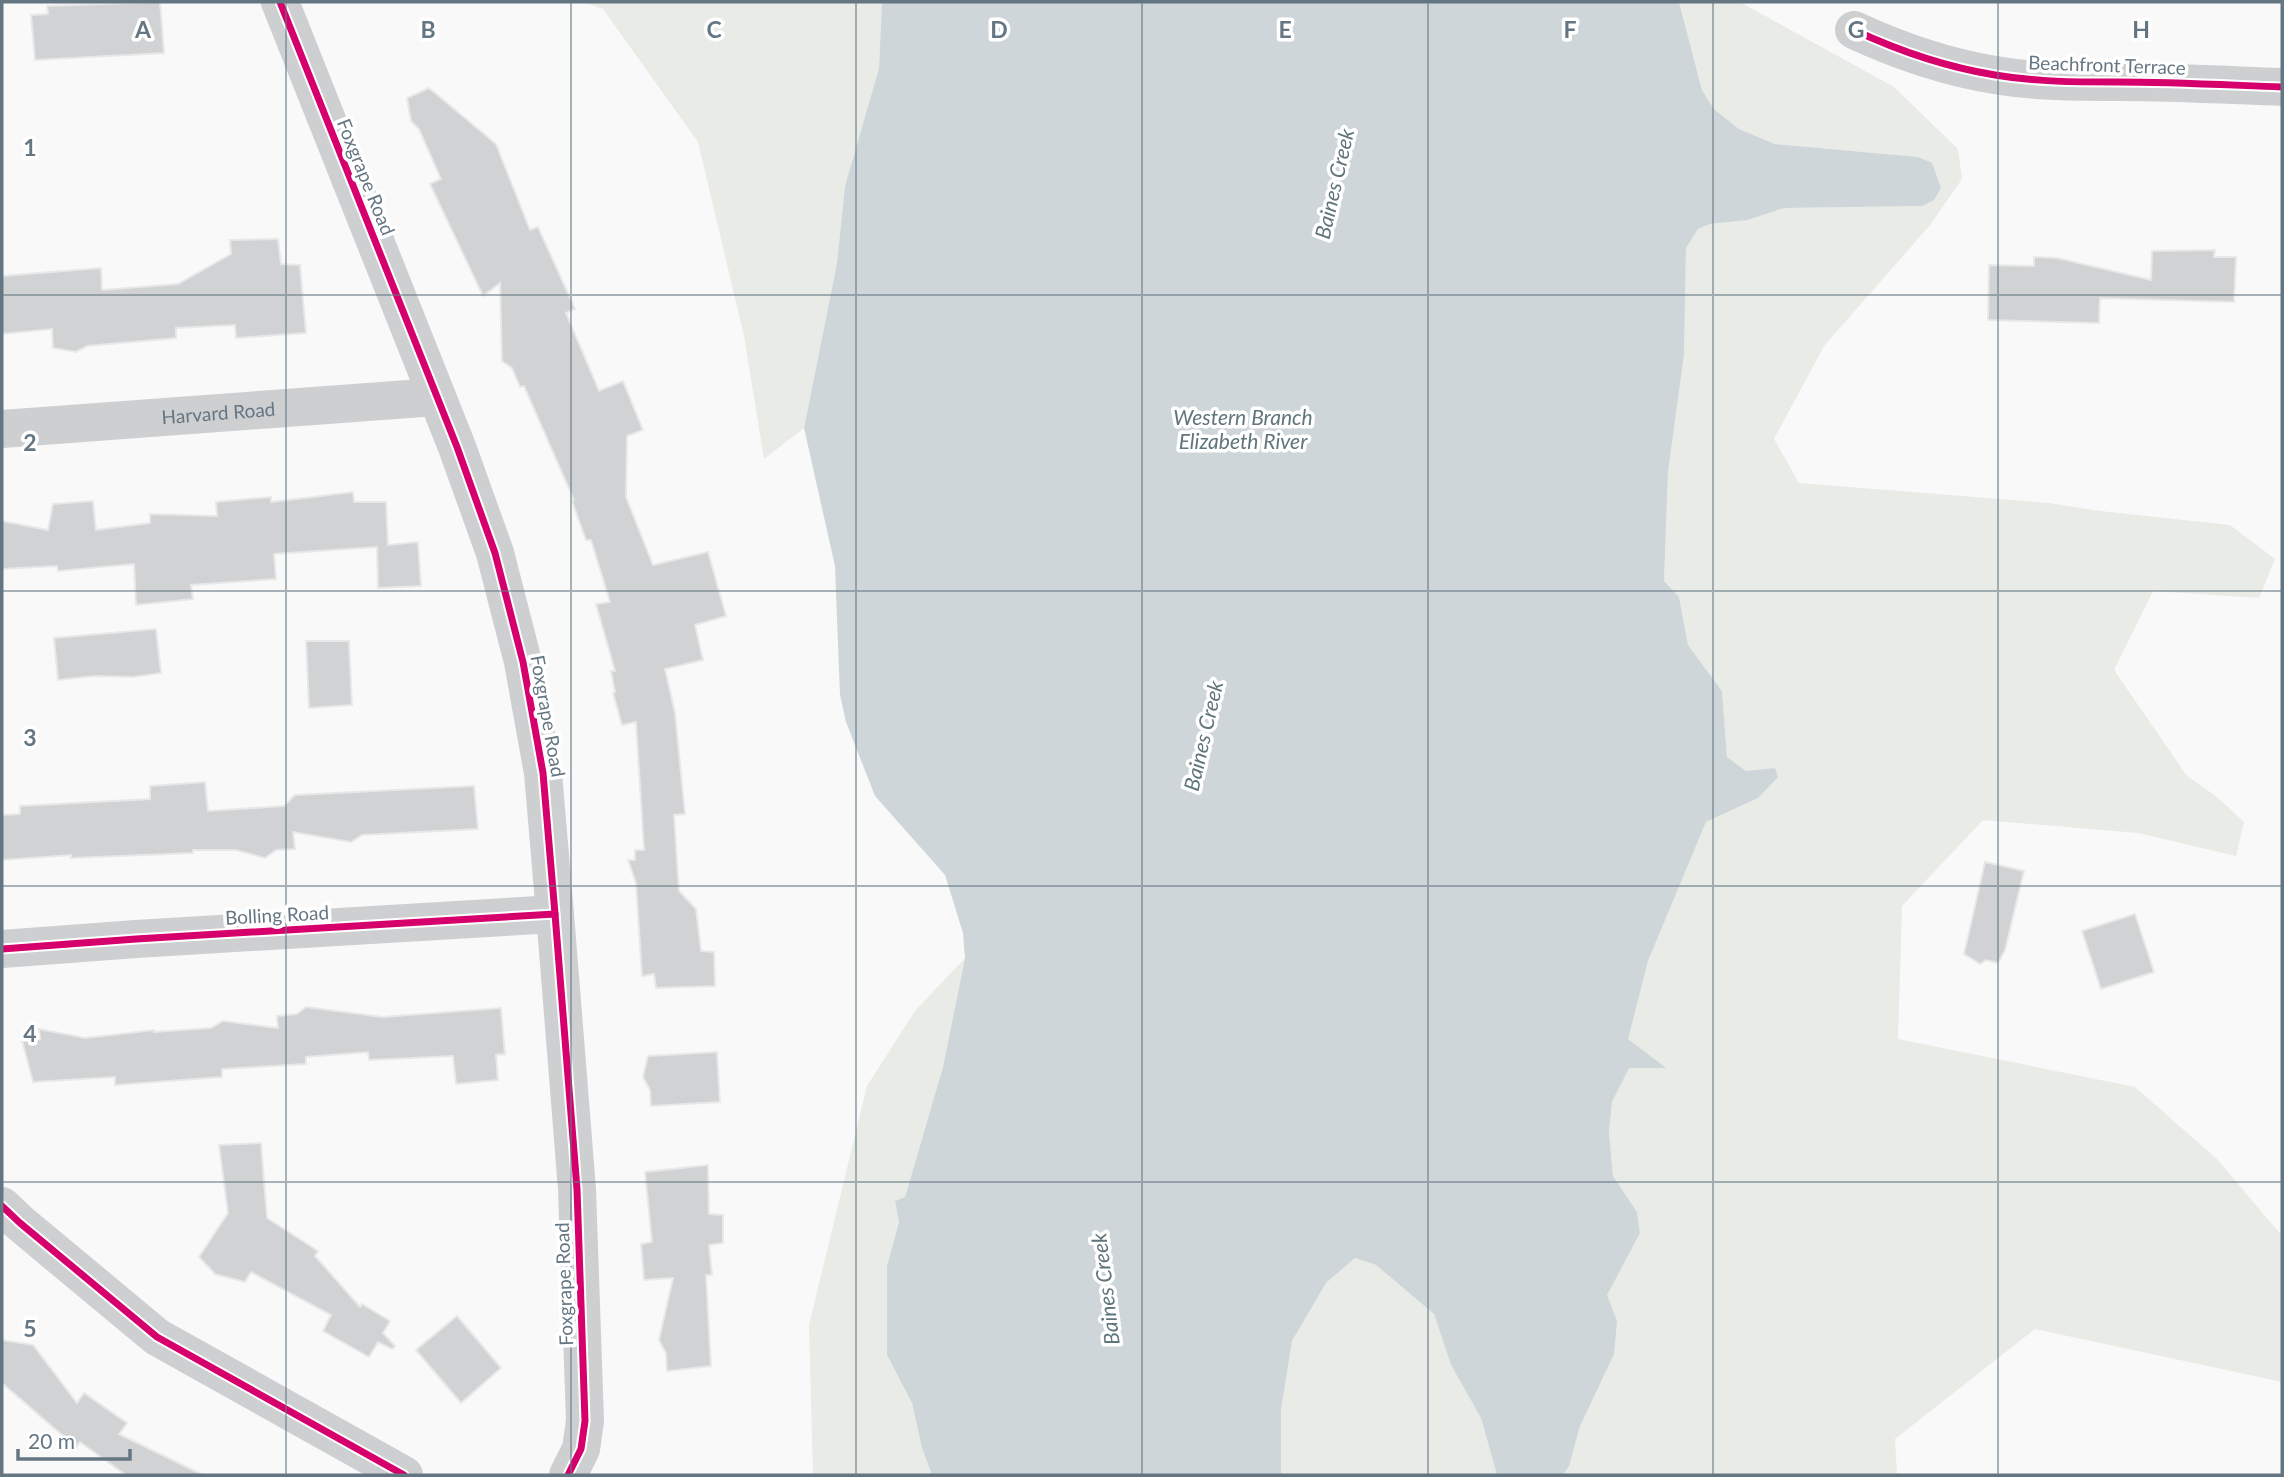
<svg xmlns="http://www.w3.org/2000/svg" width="2284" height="1477" viewBox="0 0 2284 1477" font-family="Lato,sans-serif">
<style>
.green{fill:#e8ebe6}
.water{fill:#ced6d9}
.building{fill:#d0d2d3;stroke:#e8e8e8;stroke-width:2}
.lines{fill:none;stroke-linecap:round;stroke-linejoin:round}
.minor{stroke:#cecfd0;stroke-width:38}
.cycleway-casing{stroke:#fff;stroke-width:11}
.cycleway{stroke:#d6006c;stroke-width:7}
.grid{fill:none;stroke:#657683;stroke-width:2;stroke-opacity:0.55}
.labels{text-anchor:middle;stroke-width:7;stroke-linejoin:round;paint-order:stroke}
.street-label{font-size:19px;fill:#657683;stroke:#fff}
.water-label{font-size:21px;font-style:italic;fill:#60757c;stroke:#fff}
.grid-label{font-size:23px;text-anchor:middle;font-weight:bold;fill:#657683;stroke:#fff;stroke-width:7;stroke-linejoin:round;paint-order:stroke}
</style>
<rect width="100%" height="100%" fill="#f9f9f9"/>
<g class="green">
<path d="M 584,2 L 882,2 L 879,68 L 845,186 L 837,263 L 804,428 L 764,459 L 744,336 L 698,142 L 603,9 Z"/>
<path d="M 1679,2 L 1740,2 L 1894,87 L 1958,149 L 1962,179 L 1930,225 L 1824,346 L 1774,439 L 1799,483 L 2049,503 L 2100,511 L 2230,525 L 2275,559 L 2259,598 L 2153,591 L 2114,670 L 2187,776 L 2217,797 L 2244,822 L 2236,856 L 2138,833 L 1983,820 L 1902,906 L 1898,1039 L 2135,1087 L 2218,1160 L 2282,1236 L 2282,1382 L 2035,1329 L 1895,1439 L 1897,1475 L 1563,1475 L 1569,1466 L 1580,1426 L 1617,1321 L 1606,1295 L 1640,1233 L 1637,1212 L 1613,1176 L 1609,1132 L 1612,1102 L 1629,1067 L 1664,1068 L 1627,1039 L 1648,961 L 1706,822 L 1758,798 L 1775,768 L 1746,771 L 1727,757 L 1722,691 L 1688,645 L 1679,597 L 1664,581 L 1668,472 L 1684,355 L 1686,247 L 1698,229 L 1710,224 L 1748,220 L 1784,208 L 1922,206 L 1918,157 L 1775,144 L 1739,129 L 1714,109 L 1702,90 Z"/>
<path d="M 965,958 L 943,1067 L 905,1197 L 895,1201 L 899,1222 L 887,1266 L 887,1355 L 912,1403 L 922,1448 L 932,1475 L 813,1475 L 809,1325 L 867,1086 L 915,1011 Z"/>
<path d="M 1355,1258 L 1376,1265 L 1434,1314 L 1451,1365 L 1481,1418 L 1497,1475 L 1281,1475 L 1281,1410 L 1292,1341 L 1326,1283 Z"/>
</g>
<path class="water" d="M 882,2 L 1679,2 L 1702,90 L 1714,109 L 1739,129 L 1775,144 L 1918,157 L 1932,163 L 1941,188 L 1934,200 L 1922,206 L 1784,208 L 1748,220 L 1710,224 L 1698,229 L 1686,248 L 1684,355 L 1668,472 L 1664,581 L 1679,597 L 1688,645 L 1722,691 L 1727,757 L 1746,771 L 1775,768 L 1778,777 L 1758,798 L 1706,822 L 1648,961 L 1628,1039 L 1666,1068 L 1629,1068 L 1612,1102 L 1609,1132 L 1613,1176 L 1637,1212 L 1640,1233 L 1607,1295 L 1617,1321 L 1614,1354 L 1580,1426 L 1569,1466 L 1563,1475 L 1497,1475 L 1481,1418 L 1451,1365 L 1434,1314 L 1376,1265 L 1355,1258 L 1326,1283 L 1292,1341 L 1281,1410 L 1281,1475 L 932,1475 L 922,1448 L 912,1403 L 887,1355 L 887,1266 L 899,1222 L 895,1201 L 905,1197 L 943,1067 L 965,958 L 963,933 L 945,875 L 875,796 L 846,722 L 840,695 L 835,566 L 804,428 L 837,263 L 845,186 L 879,68 Z"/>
<g class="building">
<path d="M 160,2 L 164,53 L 35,60 L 31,15 L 48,14 L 47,6 Z"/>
<path d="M 429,88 L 496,144 L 530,230 L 538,227 L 575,309 L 566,313 L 599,391 L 623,381 L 643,430 L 627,436 L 626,497 L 653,565 L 708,552 L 726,616 L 695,625 L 703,660 L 665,669 L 675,713 L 685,814 L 674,815 L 679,891 L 696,909 L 701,951 L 714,952 L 715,986 L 656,988 L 654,974 L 642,976 L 636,883 L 628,860 L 635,860 L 635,850 L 644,850 L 636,722 L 622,725 L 613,693 L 615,692 L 611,671 L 615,671 L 596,604 L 610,602 L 591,540 L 586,540 L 572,501 L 574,500 L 524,386 L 520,387 L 512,368 L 502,361 L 500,283 L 483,296 L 430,184 L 441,179 L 419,129 L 411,121 L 407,98 Z"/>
<path d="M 278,239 L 281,264 L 300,265 L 306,333 L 236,338 L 235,325 L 176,328 L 176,338 L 87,346 L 76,352 L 53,348 L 52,329 L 2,334 L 2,276 L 101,268 L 102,290 L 178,284 L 231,254 L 230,240 Z"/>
<path d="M 2215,250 L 2214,257 L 2236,257 L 2234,302 L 2100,298 L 2099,323 L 1988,320 L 1989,265 L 2034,266 L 2034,257 L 2057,258 L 2151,280 L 2152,251 Z"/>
<path d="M 353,492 L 354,502 L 386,502 L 388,545 L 418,542 L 421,586 L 378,588 L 377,547 L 274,554 L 276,579 L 191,585 L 193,599 L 136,605 L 134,564 L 58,571 L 57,566 L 2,569 L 2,521 L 48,530 L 53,504 L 93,501 L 96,530 L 150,523 L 150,514 L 217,516 L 216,502 L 271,497 L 271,502 Z"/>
<path d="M 156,629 L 161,673 L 133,677 L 95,676 L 58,680 L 54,638 Z"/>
<path d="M 306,641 L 349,641 L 352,705 L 309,708 Z"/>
<path d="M 205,782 L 208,811 L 284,806 L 295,795 L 474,786 L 478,829 L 362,835 L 351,842 L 293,832 L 295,849 L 276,850 L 265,858 L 236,850 L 193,850 L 193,853 L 71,858 L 71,855 L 2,860 L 2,815 L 20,814 L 20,806 L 150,799 L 150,786 Z"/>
<path d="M 1985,862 L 2024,871 L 2005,950 L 1998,963 L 1986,960 L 1980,964 L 1964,954 Z"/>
<path d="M 2135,914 L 2154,972 L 2101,989 L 2082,931 Z"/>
<path d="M 306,1007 L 382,1017 L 501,1008 L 505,1054 L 496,1055 L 498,1080 L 456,1084 L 453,1056 L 369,1060 L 368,1052 L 306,1057 L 306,1064 L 222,1069 L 222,1077 L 115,1085 L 115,1077 L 33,1082 L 22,1040 L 40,1039 L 39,1029 L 85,1038 L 154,1030 L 154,1032 L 211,1028 L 223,1021 L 278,1028 L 277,1016 L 297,1014 Z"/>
<path d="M 717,1052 L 720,1102 L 651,1106 L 650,1090 L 643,1077 L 648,1056 Z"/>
<path d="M 261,1143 L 267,1218 L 318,1251 L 315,1256 L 360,1307 L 362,1304 L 390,1321 L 383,1333 L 395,1346 L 392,1349 L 378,1342 L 369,1357 L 323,1331 L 331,1315 L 251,1272 L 245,1282 L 215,1274 L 199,1257 L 228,1213 L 219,1145 Z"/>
<path d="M 708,1165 L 709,1214 L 723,1215 L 723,1243 L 709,1245 L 712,1275 L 706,1275 L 711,1366 L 667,1371 L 666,1353 L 659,1340 L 673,1278 L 644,1280 L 641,1244 L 652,1242 L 645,1172 Z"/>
<path d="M 457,1316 L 501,1368 L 461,1403 L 416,1350 Z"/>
<path d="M 2,1340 L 33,1345 L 77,1403 L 84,1393 L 127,1423 L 119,1434 L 203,1475 L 126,1475 L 80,1442 L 76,1447 L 2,1383 Z"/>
</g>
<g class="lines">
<g class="minor">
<path d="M 280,2 L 457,447 L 495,553 L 523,662 L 543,773 L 555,914 L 577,1189 L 585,1421 L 581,1449 L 568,1475"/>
<path d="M 1854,30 C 1899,51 1946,67 1995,75 C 2036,82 2076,82 2117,82 C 2172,82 2227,85 2282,87"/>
<path id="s1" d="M 2,429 L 436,397"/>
<path d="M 2,949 L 136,939 L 555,914"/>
<path d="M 2,1206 L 20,1223 L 157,1337 L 404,1475"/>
</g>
<defs>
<g id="cycleway">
<path d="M 280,2 L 457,447 L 495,553 L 523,662 L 543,773 L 555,914 L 577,1189 L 585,1421 L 581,1449 L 568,1475"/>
<path d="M 1854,30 C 1899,51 1946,67 1995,75 C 2036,82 2076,82 2117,82 C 2172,82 2227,85 2282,87"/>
<path d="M 2,949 L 136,939 L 555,914"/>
<path d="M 2,1206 L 20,1223 L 157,1337 L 404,1475"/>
</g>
</defs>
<use href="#cycleway" class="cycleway-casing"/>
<use href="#cycleway" class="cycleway"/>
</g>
<path class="grid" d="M 286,2 L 286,1475M 571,2 L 571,1475M 856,2 L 856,1475M 1142,2 L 1142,1475M 1428,2 L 1428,1475M 1713,2 L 1713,1475M 1998,2 L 1998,1475M 2,295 L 2282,295M 2,591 L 2282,591M 2,886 L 2282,886M 2,1182 L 2282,1182"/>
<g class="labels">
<g class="street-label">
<text transform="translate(2107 65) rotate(2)" y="7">Beachfront Terrace</text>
<text transform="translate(366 177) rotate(68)" y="7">Foxgrape Road</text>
<text dy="7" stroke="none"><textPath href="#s1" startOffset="217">Harvard Road</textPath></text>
<text transform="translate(548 716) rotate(80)" y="7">Foxgrape Road</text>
<text transform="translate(277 915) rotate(-3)" y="7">Bolling Road</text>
<text transform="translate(564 1284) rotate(-92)" y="7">Foxgrape Road</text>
</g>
<g class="water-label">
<text transform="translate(1335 184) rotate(-77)" y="7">Baines Creek</text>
<text x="1243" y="425">Western Branch<tspan x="1243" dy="24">Elizabeth River</tspan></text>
<text transform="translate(1204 736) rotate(-77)" y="7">Baines Creek</text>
<text transform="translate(1106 1289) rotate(-97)" y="7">Baines Creek</text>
</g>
</g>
<g class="grid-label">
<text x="143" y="38">A</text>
<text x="428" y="38">B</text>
<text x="714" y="38">C</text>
<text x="999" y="38">D</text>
<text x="1285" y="38">E</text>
<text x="1570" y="38">F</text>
<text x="1856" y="38">G</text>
<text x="2141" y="38">H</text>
<text x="30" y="156">1</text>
<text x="30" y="451">2</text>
<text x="30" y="746">3</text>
<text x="30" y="1042">4</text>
<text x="30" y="1337">5</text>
</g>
<rect width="2284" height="1477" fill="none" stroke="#657683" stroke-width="7"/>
<path d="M18 1449v10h112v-10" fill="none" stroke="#657683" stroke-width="3.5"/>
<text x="28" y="1449" font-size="21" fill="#657683" stroke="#ffffff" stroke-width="5" paint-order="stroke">20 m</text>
</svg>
